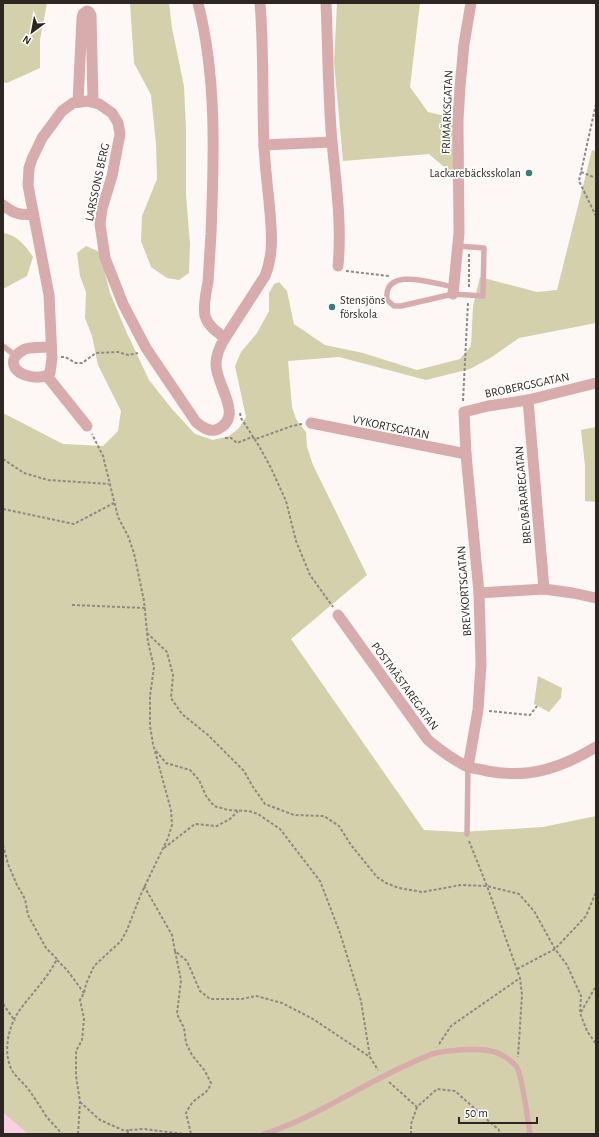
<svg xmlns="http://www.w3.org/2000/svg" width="599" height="1137" viewBox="0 0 599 1137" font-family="'Alegreya Sans',sans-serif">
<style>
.green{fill:#d4d0ab}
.water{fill:#f9cfe2}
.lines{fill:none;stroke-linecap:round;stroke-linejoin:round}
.path{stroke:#8f8986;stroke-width:2;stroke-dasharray:3 2;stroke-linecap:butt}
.service{stroke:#d8acad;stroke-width:5.5}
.minor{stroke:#d8acad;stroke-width:11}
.poi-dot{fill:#377f7a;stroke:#fff;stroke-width:1.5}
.labels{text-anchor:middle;stroke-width:3.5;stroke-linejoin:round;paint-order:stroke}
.street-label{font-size:12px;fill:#2e2622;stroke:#fff}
.poi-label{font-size:12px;fill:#2e2622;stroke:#fff;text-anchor:end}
</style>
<rect width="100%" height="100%" fill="#fdf8f6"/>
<g class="green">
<path d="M 3,3 L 47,3 L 40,40 L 40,68 L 7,83 L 3,82 Z"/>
<path d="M 130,3 L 169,3 L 172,28 L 184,86 L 186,128 L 186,195 L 190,244 L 189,273 L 179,280 L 167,278 L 151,267 L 141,241 L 142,216 L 157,179 L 156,144 L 151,95 L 134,63 Z"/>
<path d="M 337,3 L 420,3 L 410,87 L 428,112 L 453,118 L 455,176 L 429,154 L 343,161 L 334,62 Z"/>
<path d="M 592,150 L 596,151 L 596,323 L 519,338 L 492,357 L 470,369 L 426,380 L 339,357 L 288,361 L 292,407 L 296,419 L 306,432 L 307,447 L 313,465 L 367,575 L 291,639 L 424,830 L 461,832 L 543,827 L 596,816 L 596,1134 L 28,1134 L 3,1113 L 3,413 L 63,444 L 103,446 L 118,431 L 121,411 L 98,365 L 92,336 L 85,318 L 86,292 L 80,276 L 77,253 L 86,246 L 100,252 L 110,293 L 126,331 L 149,380 L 172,409 L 195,434 L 213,440 L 229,436 L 239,428 L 246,417 L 235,366 L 241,352 L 257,333 L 269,311 L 269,293 L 274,284 L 279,282 L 287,291 L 294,324 L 325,345 L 363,353 L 417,370 L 460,359 L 471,346 L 473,306 L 480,277 L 537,292 L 557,290 Z"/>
<path d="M 3,233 C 17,235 25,245 33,257 L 27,276 L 3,289 Z"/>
<path d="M 596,427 L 596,502 L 585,501 L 585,466 L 581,430 Z"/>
<path d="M 538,676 L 562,688 L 561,698 L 549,712 L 534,704 Z"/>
</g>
<path class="water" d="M 3,1113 L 28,1134 L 3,1134 Z"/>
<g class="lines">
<g class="path">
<path d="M 596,104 L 579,181 L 596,216"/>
<path d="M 581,172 L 596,178"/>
<path d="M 346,271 L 389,276"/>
<path d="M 469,287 L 469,254"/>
<path d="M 61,357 L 65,357 L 76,363 L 82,363 L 96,353 L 118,352 L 128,355 L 138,353"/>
<path d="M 463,401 L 468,302"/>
<path d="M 240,413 L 241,418 L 259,446 L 271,468 L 286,501 L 296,541 L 310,575 L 333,607"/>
<path d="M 225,438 L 231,438 L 237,443 L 252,437 L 256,439 L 292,426 L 302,424"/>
<path d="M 3,459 L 24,473 L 48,480 L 109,484"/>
<path d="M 3,509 L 74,524 L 114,503"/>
<path d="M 72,605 L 145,608"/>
<path d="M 147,633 L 167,652 L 173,675 L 171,698 L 182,714 L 208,735 L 244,771 L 253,787 L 265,804 L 294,815 L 324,816 L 339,826 L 351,845 L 377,877 L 386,883 L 399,888 L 422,892 L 461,885 L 487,886 L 519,894 L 534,911 L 555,949 L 567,965 L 581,996 L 580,1013 L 587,1031 L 596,1044"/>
<path d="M 489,711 L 530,715 L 537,706"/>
<path d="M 156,751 L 166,763 L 190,770 L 199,780 L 206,796 L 214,806 L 228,810 L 249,811 L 258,814 L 280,829 L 320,881 L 340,933 L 361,1001 L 370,1057 L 378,1070"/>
<path d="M 469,841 L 487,886 L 520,978 L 522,995 L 518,1057"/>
<path d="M 3,845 L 8,864 L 17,885 L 25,899 L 28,915 L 46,948 L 57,959 C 47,979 32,993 19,1011 C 8,1027 2,1054 13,1072 C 18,1079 26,1085 31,1093 C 36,1100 41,1108 46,1116 C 51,1122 57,1128 62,1134"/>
<path d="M 164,848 L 195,824 L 217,826 L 230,819 L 238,811"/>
<path d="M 144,886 L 172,935 L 175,951 L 187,961 L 200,991 L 210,999 L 242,999 L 256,996 L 282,1003 L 313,1019 L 370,1057"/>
<path d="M 175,951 L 181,980 L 177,1014 L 184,1028 L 186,1043 L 192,1055 L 205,1071 L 211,1083 C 207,1095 201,1094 193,1102 C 190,1105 188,1110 186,1113 L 191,1134"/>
<path d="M 57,960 L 67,970 L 84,993"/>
<path d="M 517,969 L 555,949 L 586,916 L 596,892"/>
<path d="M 3,1004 L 15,1021"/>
<path d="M 581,1012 L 596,986"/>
<path d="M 439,1044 L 451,1026 L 520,978"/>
<path d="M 389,1082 L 417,1107 L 437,1089 L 455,1091 L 499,1130 L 500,1134"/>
<path d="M 80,1102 L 100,1120 L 125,1131 L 129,1130"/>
<path d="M 78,1134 L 80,1102 L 76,1076 L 76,1051 L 82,1040 L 84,1019 L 80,1000 L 84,993 L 86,984 L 94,966 L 121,941 L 127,930 L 141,894 L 168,838 L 172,825 L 171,810 L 153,744 L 150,726 L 150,696 L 154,667 L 148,642 L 144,601 L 134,553 L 128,536 L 118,517 L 103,456 L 92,434"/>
<path d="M 127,1134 L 129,1130 L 144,1129 L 184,1134"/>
<path d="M 411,1134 L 411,1124 L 417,1107"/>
</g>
<g class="service">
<path d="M 454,287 C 435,284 383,265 387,300 L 394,306 L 401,306 L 453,294 L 483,296 L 484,248 L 458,246"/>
<path d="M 3,346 L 16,356"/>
<path d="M 467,834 L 468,767"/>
<path d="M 264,1134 C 315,1118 359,1086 407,1065 C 415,1061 424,1057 432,1054 C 446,1050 476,1048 490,1051 C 499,1052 510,1059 516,1066 C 522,1072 528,1122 530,1134"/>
</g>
<g class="minor">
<path d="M 198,3 C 217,78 214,157 211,234 C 210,250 209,266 208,282 C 206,293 203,305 205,316 C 208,326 217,332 225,338"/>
<path d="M 326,3 C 328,49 328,96 332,142 C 336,184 342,225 338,266"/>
<path d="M 78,102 L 82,18 L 83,14 L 87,11 L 89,12 L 91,15 L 93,102"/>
<path d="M 264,145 L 332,142"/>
<path d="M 3,205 C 13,213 21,216 33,214"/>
<path d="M 453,294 L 459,233 L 458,120 L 460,87 L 464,44 L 471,3"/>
<path d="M 51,347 C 42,347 33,347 25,349 C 21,351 18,353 15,357 C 6,374 40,383 50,373 L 52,358 L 49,295 L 31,201 L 28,185 L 29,168 L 32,159 L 42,138 L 62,111 L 73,103 L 88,101 L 99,104 L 112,113 L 118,123 L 120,134 L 112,176 L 102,209 L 100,224 L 105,258 L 123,304 L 146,348 L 196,422 C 202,427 210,433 218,429 C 245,416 215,384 216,364 C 216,354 220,346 225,338 L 265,276 C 275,251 271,227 269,201 C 267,183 265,164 264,146 C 262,98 264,51 260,3"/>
<path d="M 47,376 L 87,426"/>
<path d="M 528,400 L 544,589"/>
<path d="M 311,423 L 466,454"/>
<path d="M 479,593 L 544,589 L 573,593 L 596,598"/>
<path d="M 338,615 L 428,740 C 440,750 452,759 466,766 C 473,769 481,769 487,771 C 529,779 561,768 596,747"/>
<path d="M 468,767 L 478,710 L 481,664 L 479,593 L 466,454 L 464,412 L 488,406 L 528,400 L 596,383"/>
</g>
</g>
<g class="poi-dot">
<circle cx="529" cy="173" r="4"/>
<circle cx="332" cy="307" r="4"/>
</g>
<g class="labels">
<g class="street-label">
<text transform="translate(447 112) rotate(-88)" y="4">FRIMÄRKSGATAN</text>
<text transform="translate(97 182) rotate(-78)" y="4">LARSSONS BERG</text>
<text transform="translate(527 385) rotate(-12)" y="4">BROBERGSGATAN</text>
<text transform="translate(391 427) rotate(12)" y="4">VYKORTSGATAN</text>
<text transform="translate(523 495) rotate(-95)" y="4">BREVBÄRAREGATAN</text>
<text transform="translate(464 591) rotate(-94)" y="4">BREVKORTSGATAN</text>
<text transform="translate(405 686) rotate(54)" y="4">POSTMÄSTAREGATAN</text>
</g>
<g class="poi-label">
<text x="521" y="177">Lackarebäcksskolan</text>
<text x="340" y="304" text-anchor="start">Stensjöns<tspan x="340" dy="14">förskola</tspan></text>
</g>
</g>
<rect width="599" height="1137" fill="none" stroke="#2e2622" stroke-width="8"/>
<g transform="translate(32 32) rotate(212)" stroke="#ffffff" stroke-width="3" paint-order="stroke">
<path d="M0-3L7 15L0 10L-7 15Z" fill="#2e2622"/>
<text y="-6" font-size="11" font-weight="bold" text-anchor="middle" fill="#2e2622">N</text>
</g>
<path d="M459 1117v6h78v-6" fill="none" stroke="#2e2622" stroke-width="2"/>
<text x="465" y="1117" font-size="12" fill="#2e2622" stroke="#ffffff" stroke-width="3" paint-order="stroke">50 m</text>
</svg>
